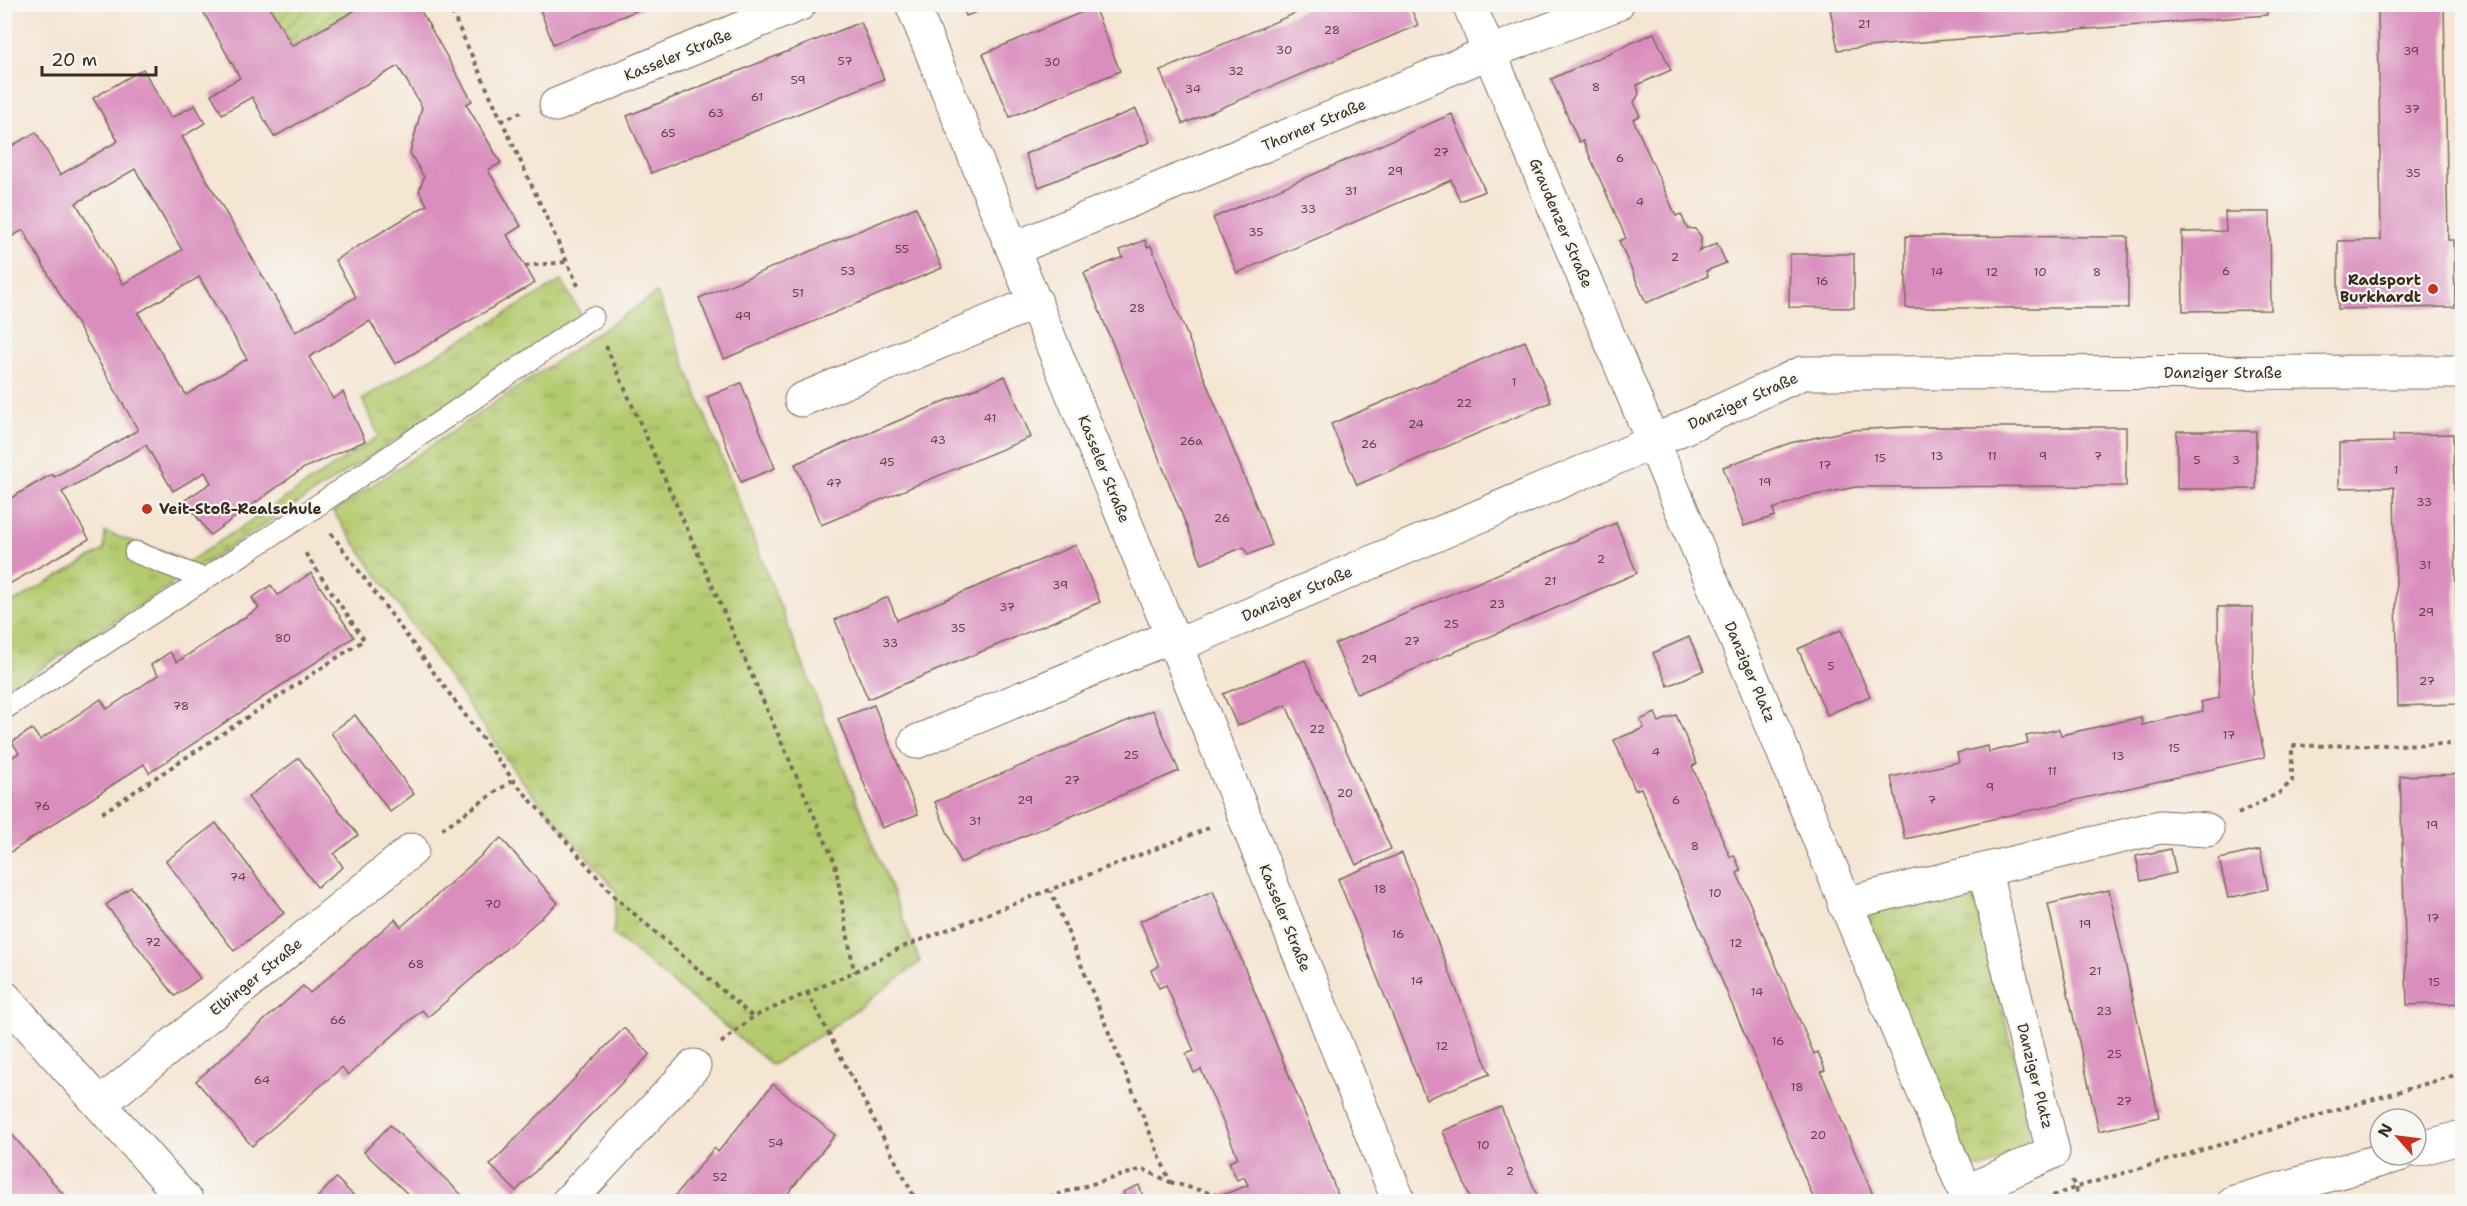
<svg xmlns="http://www.w3.org/2000/svg" width="2467" height="1206" viewBox="0 0 2467 1206" font-family="'Shantell Sans',sans-serif">
<style>
.grass{fill:url(#grass-tufts);stroke:#787a46;stroke-width:1.5}
.garden{fill:url(#garden-furrows);stroke:#787a46;stroke-width:1.5}
.building{fill:#da8ebd;fill-rule:evenodd}
.lines{fill:none;stroke-linecap:round;stroke-linejoin:round}
.lane-casing{stroke:#7c6b5d;stroke-width:23}
.street-casing{stroke:#7c6b5d;stroke-width:35}
.path{stroke:#7c6b5d;stroke-width:4;stroke-dasharray:4.5 4.5;stroke-linecap:butt}
.lane{stroke:#fff;stroke-width:21}
.street{stroke:#fff;stroke-width:33}
.poi-dot{fill:#c8321e;stroke:#f6f6f2;stroke-width:2}
.labels{text-anchor:middle;stroke-width:4.5;stroke-linejoin:round;paint-order:stroke}
.number-label{font-size:12px;fill:#634346}
.street-label{font-size:15px;fill:#3b2a1e;stroke:#f6f6f2}
.poi-label{font-size:15px;font-weight:bold;fill:#3b2a1e;stroke:#f6f6f2;text-anchor:end}
</style>
<defs>
<pattern id="grass-tufts" width="24" height="20" patternUnits="userSpaceOnUse" patternTransform="scale(1.5)"><rect width="24" height="20" fill="#b4ca6e"/><path d="M3 7l-1-3M5 7V3M7 7l1-3M15 17l-1-3M17 17v-4M19 17l1-3" fill="none" stroke="#94a45a"/></pattern>
<pattern id="garden-furrows" width="10" height="10" patternUnits="userSpaceOnUse" patternTransform="scale(1.5)"><rect width="10" height="10" fill="#b4ca6e"/><path d="M-1 1l2-2M0 10L10 0M9 11l2-2" fill="none" stroke="#94a45a"/></pattern>
</defs>
<rect width="100%" height="100%" fill="#f6f6f2"/>
<filter id="ink" filterUnits="userSpaceOnUse"><feTurbulence type="fractalNoise" baseFrequency=".0167" numOctaves="2"/><feDisplacementMap in="SourceGraphic" scale="12" xChannelSelector="R" yChannelSelector="G"/><feConvolveMatrix kernelMatrix="1 2 1 2 8 2 1 2 1" color-interpolation-filters="sRGB"/></filter>
<filter id="wash" filterUnits="userSpaceOnUse"><feTurbulence type="fractalNoise" baseFrequency=".008" numOctaves="4" result="noise"/><feDisplacementMap in="SourceGraphic" scale="24" xChannelSelector="R" yChannelSelector="G"/><feGaussianBlur stdDeviation="1.35" result="paint"/><feColorMatrix in="noise" values="0 0 0 0 0 0 0 0 0 0 0 0 0 0 0 0 0 1.4 0 .05"/><feComposite in="paint" operator="in"/></filter>
<g filter="url(#wash)">
<rect width="100%" height="100%" fill="#f5e5d3"/>
<g class="grass">
<path d="M 562,280 L 583,319 L 5,692 L 5,607 L 104,550 L 105,532 L 170,554 L 187,563 L 379,436 L 362,399 Z"/>
<path d="M 657,293 L 920,962 L 829,1030 L 772,1065 L 613,934 L 617,892 L 521,780 L 333,512 Z"/>
<path d="M 1955,890 L 1966,894 L 1976,902 L 2026,1106 L 2029,1140 L 2024,1152 L 1983,1168 L 1975,1168 L 1964,1161 L 1867,928 L 1872,915 L 1880,908 Z"/>
</g>
<path class="garden" d="M 268,5 L 350,5 L 354,11 L 292,46 Z"/>
<g id="blocks">
<g class="building">
<path d="M 199,4 L 268,4 L 292,46 L 354,11 L 350,4 L 417,4 L 472,101 L 466,104 L 501,163 L 488,170 L 521,226 L 507,235 L 535,283 L 395,364 L 370,321 L 309,357 L 333,399 L 343,392 L 365,441 L 304,468 L 210,535 L 185,500 L 211,483 L 205,472 L 173,491 L 146,445 L 62,492 L 89,539 L 4,587 L 4,502 L 52,474 L 54,477 L 138,430 L 23,230 L 4,241 L 4,212 L 10,209 L 4,199 L 4,150 L 36,132 L 60,175 L 118,141 L 93,98 L 143,69 L 171,118 L 195,105 L 205,123 L 182,137 L 295,332 L 356,297 L 335,260 L 427,205 L 419,191 L 424,177 L 410,153 L 422,107 L 398,66 L 274,137 L 252,97 L 222,114 L 211,94 L 240,78 ZM 135,169 L 182,250 L 123,284 L 76,203 ZM 199,277 L 247,359 L 186,395 L 138,313 Z"/>
<path d="M 538,4 L 651,4 L 651,5 L 553,44 Z"/>
<path d="M 962,4 L 995,4 L 995,5 L 966,16 Z"/>
<path d="M 1317,4 L 1409,4 L 1418,25 L 1183,124 L 1160,71 Z"/>
<path d="M 1829,4 L 2266,4 L 2267,15 L 1897,44 L 1838,50 Z"/>
<path d="M 2378,4 L 2444,4 L 2448,240 L 2454,240 L 2455,307 L 2338,309 L 2338,241 L 2381,240 Z"/>
<path d="M 1094,7 L 1120,71 L 1010,117 L 983,54 Z"/>
<path d="M 861,22 L 884,79 L 651,173 L 627,116 Z"/>
<path d="M 1654,33 L 1671,70 L 1637,85 L 1639,94 L 1634,102 L 1640,116 L 1633,119 L 1676,216 L 1681,214 L 1687,228 L 1695,229 L 1701,236 L 1701,247 L 1698,252 L 1717,243 L 1726,263 L 1706,271 L 1708,276 L 1646,303 L 1619,241 L 1626,238 L 1583,141 L 1579,142 L 1551,79 Z"/>
<path d="M 1136,109 L 1150,142 L 1039,187 L 1025,154 Z"/>
<path d="M 1452,114 L 1485,191 L 1460,201 L 1451,180 L 1237,273 L 1213,218 Z"/>
<path d="M 916,207 L 942,268 L 724,359 L 699,298 Z"/>
<path d="M 2225,212 L 2270,212 L 2271,310 L 2183,311 L 2182,232 L 2226,231 Z"/>
<path d="M 1906,236 L 2128,237 L 2128,308 L 1906,308 Z"/>
<path d="M 1145,240 L 1147,247 L 1151,246 L 1272,545 L 1248,555 L 1244,547 L 1202,564 L 1084,273 L 1123,257 L 1120,250 Z"/>
<path d="M 1790,254 L 1854,254 L 1854,308 L 1789,307 Z"/>
<path d="M 1525,341 L 1551,402 L 1357,485 L 1331,424 Z"/>
<path d="M 1005,376 L 1031,437 L 821,525 L 795,464 Z"/>
<path d="M 741,383 L 775,468 L 741,482 L 707,397 Z"/>
<path d="M 1907,427 L 2126,427 L 2126,486 L 1856,487 L 1805,497 L 1773,509 L 1775,516 L 1744,526 L 1723,467 L 1790,443 L 1851,430 Z"/>
<rect x="2177" y="431" width="79" height="58"/>
<path d="M 2453,434 L 2458,704 L 2398,706 L 2394,487 L 2339,488 L 2339,443 L 2393,442 L 2393,435 Z"/>
<path d="M 1616,523 L 1637,573 L 1357,694 L 1335,644 Z"/>
<path d="M 1076,545 L 1100,602 L 868,699 L 835,620 L 888,597 L 897,620 Z"/>
<path d="M 311,573 L 354,637 L 149,773 L 144,764 L 8,854 L 4,848 L 4,762 L 19,753 L 12,742 L 32,729 L 40,740 L 101,699 L 107,709 L 158,675 L 151,665 L 170,652 L 177,662 L 259,608 L 252,598 L 271,585 L 278,595 Z"/>
<path d="M 2218,607 L 2253,607 L 2252,699 L 2265,757 L 1905,839 L 1891,777 L 1959,762 L 1957,753 L 1988,746 L 1989,752 L 2028,743 L 2026,736 L 2059,729 L 2061,735 L 2141,717 L 2142,725 L 2203,711 L 2201,702 L 2219,698 Z"/>
<path d="M 1841,630 L 1870,696 L 1827,715 L 1798,649 Z"/>
<path d="M 1689,637 L 1704,670 L 1668,686 L 1653,653 Z"/>
<path d="M 1305,660 L 1391,849 L 1356,865 L 1286,705 L 1237,726 L 1223,694 Z"/>
<path d="M 874,705 L 918,814 L 882,828 L 838,719 Z"/>
<path d="M 1153,710 L 1179,771 L 960,863 L 935,802 Z"/>
<path d="M 1655,713 L 1659,722 L 1676,715 L 1697,764 L 1692,766 L 1730,857 L 1734,855 L 1741,871 L 1737,873 L 1814,1054 L 1818,1052 L 1825,1070 L 1821,1072 L 1876,1202 L 1815,1202 L 1641,788 L 1635,790 L 1614,740 L 1644,728 L 1640,720 Z"/>
<path d="M 355,715 L 414,794 L 390,812 L 331,733 Z"/>
<path d="M 299,758 L 358,835 L 334,854 L 343,867 L 317,887 L 248,797 Z"/>
<path d="M 2462,774 L 2462,1003 L 2407,1005 L 2400,776 Z"/>
<path d="M 216,823 L 284,913 L 234,951 L 166,861 Z"/>
<path d="M 501,838 L 558,903 L 428,1017 L 422,1010 L 348,1075 L 342,1067 L 252,1146 L 196,1081 L 303,986 L 310,993 L 395,919 L 401,927 Z"/>
<path d="M 2171,849 L 2176,873 L 2141,881 L 2136,856 Z"/>
<path d="M 2260,850 L 2268,889 L 2228,898 L 2219,859 Z"/>
<path d="M 1402,853 L 1490,1074 L 1426,1099 L 1338,879 Z"/>
<path d="M 131,887 L 200,978 L 175,996 L 106,905 Z"/>
<path d="M 2109,890 L 2159,1117 L 2099,1131 L 2048,904 Z"/>
<path d="M 1213,891 L 1319,1148 L 1341,1202 L 1207,1201 L 1248,1185 L 1244,1177 L 1237,1180 L 1229,1162 L 1238,1158 L 1201,1069 L 1194,1073 L 1186,1054 L 1194,1051 L 1166,985 L 1159,988 L 1151,970 L 1159,966 L 1140,921 Z"/>
<path d="M 624,1028 L 650,1054 L 516,1191 L 490,1165 Z"/>
<path d="M 773,1084 L 835,1135 L 781,1202 L 670,1202 L 714,1148 L 718,1152 Z"/>
<path d="M 1501,1107 L 1522,1159 L 1540,1202 L 1472,1202 L 1443,1131 Z"/>
<path d="M 390,1125 L 469,1202 L 416,1202 L 364,1152 Z"/>
<path d="M 4,1126 L 8,1130 L 70,1202 L 4,1202 Z"/>
<path d="M 336,1178 L 360,1202 L 313,1202 Z"/>
<path d="M 1139,1185 L 1145,1202 L 1127,1202 L 1123,1192 Z"/>
</g>
</g>
</g>
<g filter="url(#ink)">
<use href="#blocks" fill-opacity="0" stroke="#7c6b5d" stroke-width="1.5"/>
<g class="lines">
<defs>
<g id="lane">
<path d="M 135,552 L 204,579"/>
<path d="M 4,709 L 302,516 L 593,317"/>
</g>
<g id="street">
<path d="M 912,4 L 1172,636 L 1399,1202"/>
<path d="M 1469,4 L 1775,732 L 1969,1202"/>
<path d="M 556,105 L 800,4"/>
<path d="M 1013,249 L 1488,53 L 1617,4"/>
<path d="M 801,400 L 1036,302"/>
<path d="M 1176,646 L 1653,442 L 1802,373 L 2462,372"/>
<path d="M 916,742 L 1172,636"/>
<path d="M 1844,904 L 2160,827 L 2207,830"/>
<path d="M 4,997 L 187,1202"/>
<path d="M 100,1104 L 412,850"/>
<path d="M 2416,1150 L 2462,1137"/>
<path d="M 1966,1192 L 2053,1152 L 1985,872"/>
<path d="M 568,1202 L 694,1066"/>
<path d="M 2234,1202 L 2399,1155"/>
</g>
</defs>
<use href="#lane" class="lane-casing"/>
<use href="#street" class="street-casing"/>
<g class="path">
<path d="M 448,4 L 580,290"/>
<path d="M 501,121 L 521,112"/>
<path d="M 525,266 L 566,262"/>
<path d="M 606,346 L 835,863 L 854,972"/>
<path d="M 331,533 L 513,780 L 615,897 L 753,1017"/>
<path d="M 102,813 L 364,640 L 303,550"/>
<path d="M 2238,814 L 2279,793 L 2292,781 L 2292,746 L 2462,744"/>
<path d="M 442,829 L 513,780"/>
<path d="M 807,992 L 917,1202"/>
<path d="M 721,1043 L 753,1017 L 854,972 L 900,948 L 1209,828"/>
<path d="M 2072,1180 L 2081,1202"/>
<path d="M 1170,1182 L 1220,1196"/>
<path d="M 2044,1199 L 2077,1187 L 2462,1073"/>
<path d="M 1041,1202 L 1048,1197 L 1143,1169 L 1170,1182 L 1051,891"/>
</g>
<use href="#lane" class="lane"/>
<use href="#street" class="street"/>
</g>
</g>
<g class="poi-dot">
<circle cx="2433" cy="289" r="6"/>
<circle cx="147" cy="509" r="6"/>
</g>
<g class="labels">
<g class="number-label">
<text x="1864" y="28">21</text>
<text x="1332" y="34">28</text>
<text x="1284" y="54">30</text>
<text x="2411" y="55">39</text>
<text x="845" y="65">57</text>
<text x="1052" y="66">30</text>
<text x="1236" y="75">32</text>
<text x="798" y="84">59</text>
<text x="1596" y="91">8</text>
<text x="1193" y="93">34</text>
<text x="757" y="101">61</text>
<text x="2412" y="113">37</text>
<text x="716" y="117">63</text>
<text x="668" y="137">65</text>
<text x="1441" y="156">27</text>
<text x="1620" y="162">6</text>
<text x="1395" y="175">29</text>
<text x="2413" y="177">35</text>
<text x="1351" y="195">31</text>
<text x="1640" y="206">4</text>
<text x="1308" y="213">33</text>
<text x="1256" y="236">35</text>
<text x="902" y="253">55</text>
<text x="1675" y="261">2</text>
<text x="848" y="275">53</text>
<text x="2226" y="275">6</text>
<text x="1937" y="276">14</text>
<text x="1992" y="276">12</text>
<text x="2040" y="276">10</text>
<text x="2097" y="276">8</text>
<text x="1822" y="285">16</text>
<text x="798" y="297">51</text>
<text x="1137" y="312">28</text>
<text x="743" y="320">49</text>
<text x="1514" y="386">1</text>
<text x="1464" y="407">22</text>
<text x="990" y="422">41</text>
<text x="1416" y="428">24</text>
<text x="938" y="444">43</text>
<text x="1191" y="445">26a</text>
<text x="1369" y="448">26</text>
<text x="1937" y="460">13</text>
<text x="1992" y="460">11</text>
<text x="2043" y="460">9</text>
<text x="2098" y="460">7</text>
<text x="1880" y="462">15</text>
<text x="2197" y="464">5</text>
<text x="2236" y="464">3</text>
<text x="887" y="466">45</text>
<text x="1825" y="469">17</text>
<text x="2396" y="474">1</text>
<text x="1765" y="486">19</text>
<text x="834" y="487">47</text>
<text x="2424" y="506">33</text>
<text x="1222" y="522">26</text>
<text x="1601" y="563">2</text>
<text x="2425" y="569">31</text>
<text x="1550" y="585">21</text>
<text x="1060" y="589">39</text>
<text x="1497" y="608">23</text>
<text x="1007" y="611">37</text>
<text x="2426" y="616">29</text>
<text x="1451" y="628">25</text>
<text x="958" y="632">35</text>
<text x="283" y="642">80</text>
<text x="1412" y="645">27</text>
<text x="890" y="647">33</text>
<text x="1369" y="663">29</text>
<text x="1831" y="670">5</text>
<text x="2427" y="685">27</text>
<text x="181" y="710">78</text>
<text x="1317" y="733">22</text>
<text x="2229" y="739">17</text>
<text x="2174" y="752">15</text>
<text x="1656" y="756">4</text>
<text x="1131" y="759">25</text>
<text x="2118" y="760">13</text>
<text x="2052" y="775">11</text>
<text x="1072" y="784">27</text>
<text x="1990" y="791">9</text>
<text x="1345" y="797">20</text>
<text x="1025" y="804">29</text>
<text x="1676" y="804">6</text>
<text x="1932" y="804">7</text>
<text x="42" y="810">76</text>
<text x="975" y="825">31</text>
<text x="2432" y="829">19</text>
<text x="1695" y="850">8</text>
<text x="238" y="881">74</text>
<text x="1380" y="893">18</text>
<text x="1715" y="897">10</text>
<text x="493" y="908">70</text>
<text x="2433" y="922">17</text>
<text x="2085" y="928">19</text>
<text x="1398" y="938">16</text>
<text x="153" y="946">72</text>
<text x="1736" y="947">12</text>
<text x="416" y="968">68</text>
<text x="2095" y="975">21</text>
<text x="1417" y="985">14</text>
<text x="2434" y="986">15</text>
<text x="1757" y="996">14</text>
<text x="2104" y="1015">23</text>
<text x="338" y="1024">66</text>
<text x="1778" y="1045">16</text>
<text x="1442" y="1050">12</text>
<text x="2114" y="1058">25</text>
<text x="262" y="1084">64</text>
<text x="1797" y="1091">18</text>
<text x="2124" y="1105">27</text>
<text x="1818" y="1139">20</text>
<text x="776" y="1147">54</text>
<text x="1483" y="1149">10</text>
<text x="1510" y="1175">2</text>
<text x="720" y="1181">52</text>
</g>
<g class="street-label">
<text transform="translate(678 55) rotate(-22)" y="5">Kasseler Straße</text>
<text transform="translate(1314 125) rotate(-23)" y="5">Thorner Straße</text>
<text transform="translate(1561 223) rotate(67)" y="5">Graudenzer Straße</text>
<text x="2223" y="378">Danziger Straße</text>
<text transform="translate(1743 401) rotate(-24)" y="5">Danziger Straße</text>
<text transform="translate(1104 469) rotate(68)" y="5">Kasseler Straße</text>
<text transform="translate(1297 594) rotate(-23)" y="5">Danziger Straße</text>
<text transform="translate(1750 672) rotate(67)" y="5">Danziger Platz</text>
<text transform="translate(1285 918) rotate(68)" y="5">Kasseler Straße</text>
<text transform="translate(256 977) rotate(-39)" y="5">Elbinger Straße</text>
<text transform="translate(2035 1076) rotate(76)" y="5">Danziger Platz</text>
</g>
<g class="poi-label">
<text x="2421" y="285">Radsport<tspan x="2421" dy="17">Burkhardt</tspan></text>
<text x="159" y="514" text-anchor="start">Veit-Stoß-Realschule</text>
</g>
</g>
<rect width="2467" height="1206" fill="none" stroke="#f6f6f2" stroke-width="24"/>
<g transform="translate(2398 1137) rotate(298)"><circle r="28" fill="#f6f6f2" stroke="#aba49d" stroke-width="1.5"/>
<path d="M0-4.5L10 22L0 15L-10 22Z" fill="#c8321e"/>
<text y="-9" font-size="16" font-weight="bold" text-anchor="middle" fill="#3b2a1e">N</text>
</g>
<path d="M42 66v9h114v-9" fill="none" stroke="#3b2a1e" stroke-width="3"/>
<text x="51" y="66" font-size="18" fill="#3b2a1e" stroke="#f6f6f2" stroke-width="4.5" paint-order="stroke">20 m</text>
</svg>
